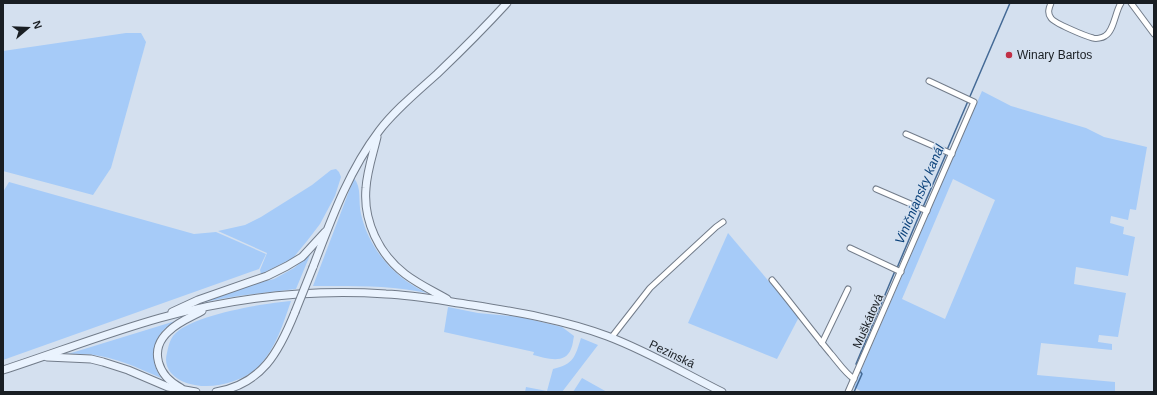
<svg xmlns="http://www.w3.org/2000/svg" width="1157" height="395" viewBox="0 0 1157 395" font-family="Arial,sans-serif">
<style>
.green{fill:#a6cbf8;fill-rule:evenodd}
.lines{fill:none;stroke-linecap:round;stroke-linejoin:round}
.stream{stroke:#446a96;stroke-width:1.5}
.minor-casing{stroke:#727c8a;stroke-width:7}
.secondary-casing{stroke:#727c8a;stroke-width:9}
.minor{stroke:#fff;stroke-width:5}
.secondary{stroke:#eaf3fe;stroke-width:7}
.secondary-bridge-casing{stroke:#727c8a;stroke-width:9;stroke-linecap:butt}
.secondary-bridge{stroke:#eaf3fe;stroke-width:7}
.poi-dot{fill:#c13046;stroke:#d4e0ef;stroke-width:1.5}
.labels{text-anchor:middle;stroke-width:3;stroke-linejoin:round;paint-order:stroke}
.poi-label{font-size:12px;fill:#191e23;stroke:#d4e0ef;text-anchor:start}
.street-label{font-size:12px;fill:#191e23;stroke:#d4e0ef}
.water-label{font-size:13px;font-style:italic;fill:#0b427b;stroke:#d4e0ef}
</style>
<rect width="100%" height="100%" fill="#d4e0ef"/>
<g class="green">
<path d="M 126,33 L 141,33 L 146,42 L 111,168 L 93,195 L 3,171 L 3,51 Z"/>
<path d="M 982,91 L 1011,106 L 1086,128 L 1104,137 L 1147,147 L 1136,210 L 1130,209 L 1128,220 L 1111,216 L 1110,223 L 1124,227 L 1123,234 L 1135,237 L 1128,276 L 1076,267 L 1074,284 L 1126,293 L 1118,337 L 1099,335 L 1098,342 L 1112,344 L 1112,350 L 1041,343 L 1037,375 L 1115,382 L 1115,392 L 862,392 L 854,387 ZM 953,179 L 995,200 L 945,319 L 902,299 Z"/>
<path d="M 336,169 L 339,172 L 341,177 L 335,196 L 320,224 L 307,241 L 293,258 L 261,274 L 260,270 L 267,253 L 218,231 L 245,225 L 261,217 L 312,185 L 331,170 Z"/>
<path d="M 354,178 C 362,188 358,201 361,214 C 369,249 394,278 427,293 C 390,285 351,286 313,286 Z"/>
<path d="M 9,182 L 194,234 L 216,232 L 266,254 L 259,269 L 3,360 L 3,192 Z"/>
<path d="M 728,233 L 799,317 L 777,359 L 688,323 Z"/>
<path d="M 310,255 L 296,289 L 238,296 L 198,303 L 244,287 L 274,279 L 294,268 Z"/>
<path d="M 291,301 C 283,324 276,348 259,366 C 239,387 191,395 171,373 C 166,367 165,360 167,353 C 168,347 170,340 173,336 C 189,315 265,303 291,301 Z"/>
<path d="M 448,307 L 478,313 L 520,317 L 562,327 L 574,336 C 573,340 573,345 571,349 C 565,365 546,358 533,355 L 534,352 L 444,332 Z"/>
<path d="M 182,319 C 175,323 166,326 161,333 C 159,335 158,339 157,342 C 152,355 153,366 161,378 C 129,364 104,352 68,354 Z"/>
<path d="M 581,338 L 598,345 L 562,392 L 525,392 L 526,387 L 547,391 L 553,369 C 574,364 575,357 581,338 Z"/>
<path d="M 582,378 L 607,392 L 573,392 Z"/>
</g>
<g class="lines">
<g class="stream">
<path d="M 947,150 L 1010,3"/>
<path d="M 923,207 L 946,154"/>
<path d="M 897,268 L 921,211"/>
<path d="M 857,365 L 856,364 L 895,271"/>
<path d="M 854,392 L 862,374 L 860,371"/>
</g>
<defs>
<g id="minor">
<path d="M 1051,3 C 1049,8 1047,13 1051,18 C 1054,23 1085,36 1093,38 C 1096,39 1102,38 1105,36 C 1114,31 1115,12 1121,3"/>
<path d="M 1131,3 L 1154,34"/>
<path d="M 906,134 L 952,154"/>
<path d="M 876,189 L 927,211"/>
<path d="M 850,248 L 901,272"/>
<path d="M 772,280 C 792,304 811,330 831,354 C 838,362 845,373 854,379"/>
<path d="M 611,338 L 650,288 L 716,227 L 723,222"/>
<path d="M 822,343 L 848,289"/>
<path d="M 848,392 L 974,102 L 929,81"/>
</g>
<g id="secondary">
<path d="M 377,137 C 373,154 367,171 366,188 C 363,221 379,254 405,274 C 418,284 433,291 447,299"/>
<path d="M 313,267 C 331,220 348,172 379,131 C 395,110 417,92 437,74 C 461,51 485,27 507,3"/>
<path d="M 172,312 L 198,300 L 267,276 L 287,266 L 302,257 L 325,232"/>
<path d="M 47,357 L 91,359 L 103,362 L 128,370 L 168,387 L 196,392"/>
<path d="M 3,370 C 55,353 107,333 160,318 C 232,298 311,289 386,294 C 415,295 444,301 472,305 C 517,312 564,320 607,336 C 647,351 684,373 722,392"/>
<path d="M 181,388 C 158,376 148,350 169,331 C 178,322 191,317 202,311"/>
<path d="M 216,392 C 262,384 279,352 295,312"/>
</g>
</defs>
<use href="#minor" class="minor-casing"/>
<use href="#secondary" class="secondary-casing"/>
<use href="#minor" class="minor"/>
<use href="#secondary" class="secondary"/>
<defs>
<path id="secondary-bridge" d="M 295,312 L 313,267"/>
</defs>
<use href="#secondary-bridge" class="secondary-bridge-casing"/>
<use href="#secondary-bridge" class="secondary-bridge"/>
</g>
<circle class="poi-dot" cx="1009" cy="55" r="4"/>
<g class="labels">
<g class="poi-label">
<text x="1017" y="59">Winary Bartos</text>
</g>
<g class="street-label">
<text transform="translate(868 321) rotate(-66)" y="4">Muškátová</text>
<text transform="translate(672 354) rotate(26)" y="4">Pezinská</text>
</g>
<g class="water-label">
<text transform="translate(919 194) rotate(-67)" y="5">Viničniansky kanál</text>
</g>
</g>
<rect width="1157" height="395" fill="none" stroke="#191e23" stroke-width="8"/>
<g transform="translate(28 28) rotate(71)" stroke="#d4e0ef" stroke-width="3" paint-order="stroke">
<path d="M0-3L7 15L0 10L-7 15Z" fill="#191e23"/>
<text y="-6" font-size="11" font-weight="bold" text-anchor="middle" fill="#191e23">N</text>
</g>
</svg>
